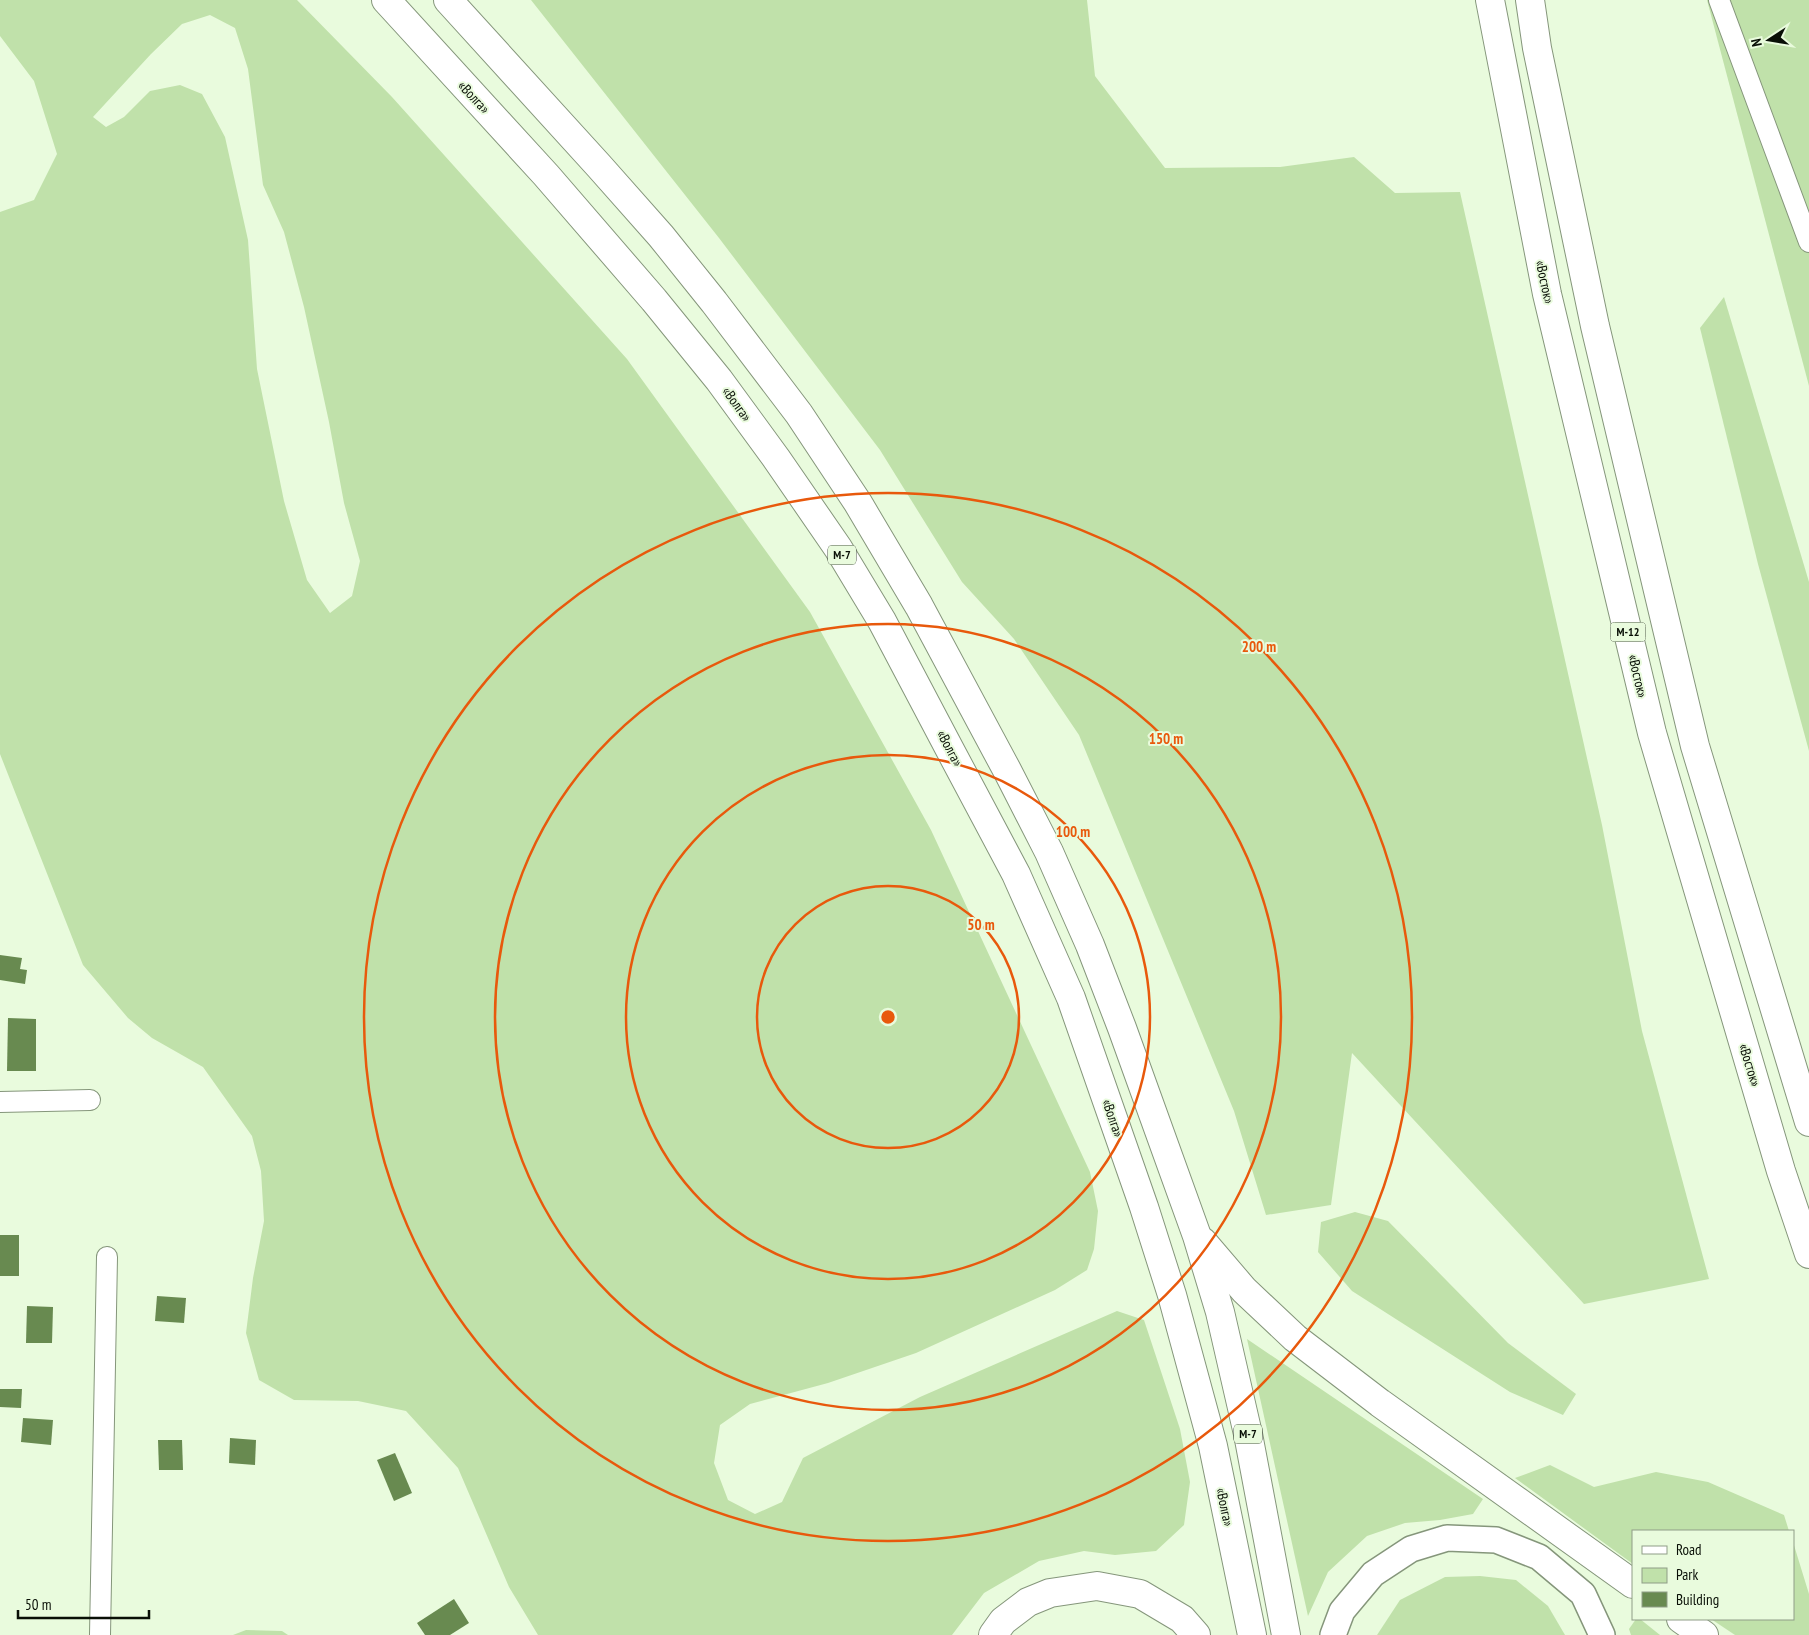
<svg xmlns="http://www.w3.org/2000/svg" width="1809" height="1635" viewBox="0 0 1809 1635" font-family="'PT Sans Narrow',sans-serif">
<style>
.green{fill:#c0e1aa;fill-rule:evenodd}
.building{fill:#688a50}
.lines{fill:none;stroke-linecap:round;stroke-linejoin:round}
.minor-casing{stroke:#85967b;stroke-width:22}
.major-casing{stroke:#85967b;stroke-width:28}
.highway-casing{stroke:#85967b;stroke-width:30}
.minor{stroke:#fff;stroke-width:20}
.major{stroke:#fff;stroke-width:25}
.highway{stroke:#fff;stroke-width:28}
.ring{fill:none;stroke:#e8590c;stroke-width:2.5}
.labels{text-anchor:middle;stroke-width:4;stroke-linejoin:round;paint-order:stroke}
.shield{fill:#e9fbdd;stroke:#4c5646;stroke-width:1}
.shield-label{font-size:12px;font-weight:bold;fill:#090f06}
.street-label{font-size:14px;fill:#090f06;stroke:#e9fbdd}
.centre{fill:#e8590c;stroke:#e9fbdd;stroke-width:2.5}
.ring-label{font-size:15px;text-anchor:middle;font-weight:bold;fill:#e8590c;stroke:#e9fbdd;stroke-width:4;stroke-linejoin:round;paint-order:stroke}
</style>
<rect width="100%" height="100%" fill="#e9fbdd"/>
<g class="green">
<path d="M 0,0 L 297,0 L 392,97 L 627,359 L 810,612 L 931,830 L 1090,1172 L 1098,1211 L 1094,1249 L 1087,1270 L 1055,1290 L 916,1353 L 828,1383 L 750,1404 L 720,1425 L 714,1463 L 728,1500 L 755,1514 L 782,1502 L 803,1458 L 920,1397 L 1117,1311 L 1144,1320 L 1180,1429 L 1190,1482 L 1184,1525 L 1156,1551 L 1115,1555 L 1084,1551 L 1039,1561 L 984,1593 L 952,1635 L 538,1635 L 509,1587 L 458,1468 L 406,1411 L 358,1401 L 294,1400 L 259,1380 L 246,1333 L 253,1278 L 264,1221 L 261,1171 L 252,1136 L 203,1067 L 152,1038 L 128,1018 L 83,965 L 0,754 L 0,212 L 34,200 L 57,154 L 34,81 L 0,36 ZM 210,15 L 235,28 L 248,69 L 263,185 L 284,232 L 304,307 L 329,422 L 344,503 L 360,561 L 352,596 L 330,613 L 307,580 L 284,501 L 257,369 L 248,240 L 225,137 L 202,94 L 180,85 L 150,91 L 124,117 L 106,127 L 93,117 L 151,54 L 182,24 Z"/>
<path d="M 531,0 L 1087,0 L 1095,76 L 1165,168 L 1280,167 L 1354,157 L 1395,193 L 1460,192 L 1602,825 L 1642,1031 L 1709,1279 L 1584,1304 L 1352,1053 L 1331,1205 L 1266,1215 L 1234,1111 L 1079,735 L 1014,639 L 962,582 L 880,450 L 719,238 Z"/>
<path d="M 1707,0 L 1809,0 L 1809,386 Z"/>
<path d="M 1724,297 L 1809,582 L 1809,751 L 1758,564 L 1700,328 Z"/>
<path d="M 1355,1212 L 1388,1221 L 1508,1343 L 1576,1394 L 1563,1415 L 1510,1392 L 1352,1291 L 1318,1252 L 1321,1222 Z"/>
<path d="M 1247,1339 L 1483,1499 L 1473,1514 L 1440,1520 L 1405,1523 L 1367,1536 L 1328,1572 L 1308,1616 Z"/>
<path d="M 1550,1465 L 1594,1487 L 1656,1472 L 1708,1482 L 1784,1515 L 1789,1531 L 1633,1531 L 1633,1564 L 1515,1478 Z"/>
<path d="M 1793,1542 L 1809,1594 L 1809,1635 L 1735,1635 L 1711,1619 L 1793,1619 Z"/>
<path d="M 1480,1576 L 1516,1580 L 1548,1606 L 1565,1635 L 1377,1635 L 1400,1600 L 1445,1577 Z"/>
<path d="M 1636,1619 L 1640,1619 L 1660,1635 L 1631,1635 L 1629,1629 Z"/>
<path d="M 246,1630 L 282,1631 L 288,1635 L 233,1635 Z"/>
</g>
<g class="building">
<path d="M 0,955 L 22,958 L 20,969 L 27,970 L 25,984 L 0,980 Z"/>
<path d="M 8,1018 L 36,1019 L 36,1071 L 7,1071 Z"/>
<rect x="0" y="1235" width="19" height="41"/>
<path d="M 157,1296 L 186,1298 L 184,1323 L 155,1321 Z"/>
<path d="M 27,1306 L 53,1307 L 52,1343 L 26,1343 Z"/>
<path d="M 0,1389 L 22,1389 L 21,1408 L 0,1407 Z"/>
<path d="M 23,1418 L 53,1420 L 51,1445 L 21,1442 Z"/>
<path d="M 230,1438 L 256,1440 L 255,1465 L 229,1463 Z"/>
<path d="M 158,1440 L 182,1440 L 183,1470 L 159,1470 Z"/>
<path d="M 395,1453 L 412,1493 L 394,1501 L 377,1460 Z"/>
<path d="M 454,1599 L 469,1623 L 450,1635 L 425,1635 L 417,1623 Z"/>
</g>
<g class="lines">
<defs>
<g id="minor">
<path d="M 1719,0 L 1809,242"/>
<path d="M 0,1102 L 90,1100"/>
<path d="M 100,1635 L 107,1257"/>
</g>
<path id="major" d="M 1333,1635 L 1342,1611 L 1373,1574 L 1411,1549 L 1447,1538 L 1496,1540 L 1539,1557 L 1583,1594 L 1602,1635"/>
<g id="highway">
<path d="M 386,0 L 546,175 L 654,300 L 719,380 L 776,458 L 838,548 L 882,621 L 949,748 L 1016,874 L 1071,998 L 1144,1207 L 1172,1295 L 1213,1446 L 1252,1635"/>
<path d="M 448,0 L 599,166 L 661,236 L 714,302 L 799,414 L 858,503 L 919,606 L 1008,772 L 1049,852 L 1090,945 L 1122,1028 L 1197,1236 L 1220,1312 L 1248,1434 L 1286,1635"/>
<path d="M 1490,0 L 1547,294 L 1652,733 L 1781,1171 L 1809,1254"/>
<path d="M 1530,0 L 1537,48 L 1595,326 L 1695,746 L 1809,1122"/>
<path d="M 1203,1242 L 1244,1290 L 1295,1338 L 1380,1403 L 1633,1584"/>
<path d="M 1681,1619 L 1704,1635"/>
<path d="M 993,1635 L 1003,1621 L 1028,1602 L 1050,1593 L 1097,1586 L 1140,1594 L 1182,1619 L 1196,1635"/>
</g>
</defs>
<use href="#minor" class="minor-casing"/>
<use href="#major" class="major-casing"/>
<use href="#highway" class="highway-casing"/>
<use href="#minor" class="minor"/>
<use href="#major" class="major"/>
<use href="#highway" class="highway"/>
</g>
<g class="ring">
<circle cx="888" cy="1017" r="131"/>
<circle cx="888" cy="1017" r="262"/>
<circle cx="888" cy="1017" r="393"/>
<circle cx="888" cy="1017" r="524"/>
</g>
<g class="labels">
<g class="shield">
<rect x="828" y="545.5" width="28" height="19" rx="4"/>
<rect x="1610.5" y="622.5" width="35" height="19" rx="4"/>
<rect x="1234" y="1424.5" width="28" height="19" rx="4"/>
</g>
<g class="shield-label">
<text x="842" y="559">М-7</text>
<text x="1628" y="636">М-12</text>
<text x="1248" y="1438">М-7</text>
</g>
<g class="street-label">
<text transform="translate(474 97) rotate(47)" y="5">«Волга»</text>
<text transform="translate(1545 282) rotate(78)" y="5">«Восток»</text>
<text transform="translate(737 404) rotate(54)" y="5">«Волга»</text>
<text transform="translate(1638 676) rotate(77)" y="5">«Восток»</text>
<text transform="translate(950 748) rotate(62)" y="5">«Волга»</text>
<text transform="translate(1750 1065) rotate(73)" y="5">«Восток»</text>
<text transform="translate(1113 1118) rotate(71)" y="5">«Волга»</text>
<text transform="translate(1225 1507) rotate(78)" y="5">«Волга»</text>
</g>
</g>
<circle cx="888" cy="1017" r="8" class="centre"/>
<g class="ring-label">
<text x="1259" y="652">200 m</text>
<text x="1166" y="744">150 m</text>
<text x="1073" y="837">100 m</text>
<text x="981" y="930">50 m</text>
</g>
<rect x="1632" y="1530" width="162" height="90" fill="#e9fbdd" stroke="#8f9d87"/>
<rect x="1642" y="1546" width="25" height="8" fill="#ffffff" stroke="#8f9d87"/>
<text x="1676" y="1555" font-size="15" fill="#090f06">Road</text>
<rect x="1642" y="1568" width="25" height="15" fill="#c0e1aa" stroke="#8f9d87"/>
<text x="1676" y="1580" font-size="15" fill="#090f06">Park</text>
<rect x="1642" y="1592" width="25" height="15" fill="#688a50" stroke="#8f9d87"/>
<text x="1676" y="1605" font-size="15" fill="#090f06">Building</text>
<g transform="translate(1769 40) rotate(258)" stroke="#e9fbdd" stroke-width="4" paint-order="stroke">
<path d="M0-4L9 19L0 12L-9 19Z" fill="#090f06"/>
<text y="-8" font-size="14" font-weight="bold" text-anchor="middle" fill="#090f06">N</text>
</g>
<path d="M18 1610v8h131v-8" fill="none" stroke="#090f06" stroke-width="2.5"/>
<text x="25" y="1610" font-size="15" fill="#090f06" stroke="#e9fbdd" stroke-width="4" paint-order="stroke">50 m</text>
</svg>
